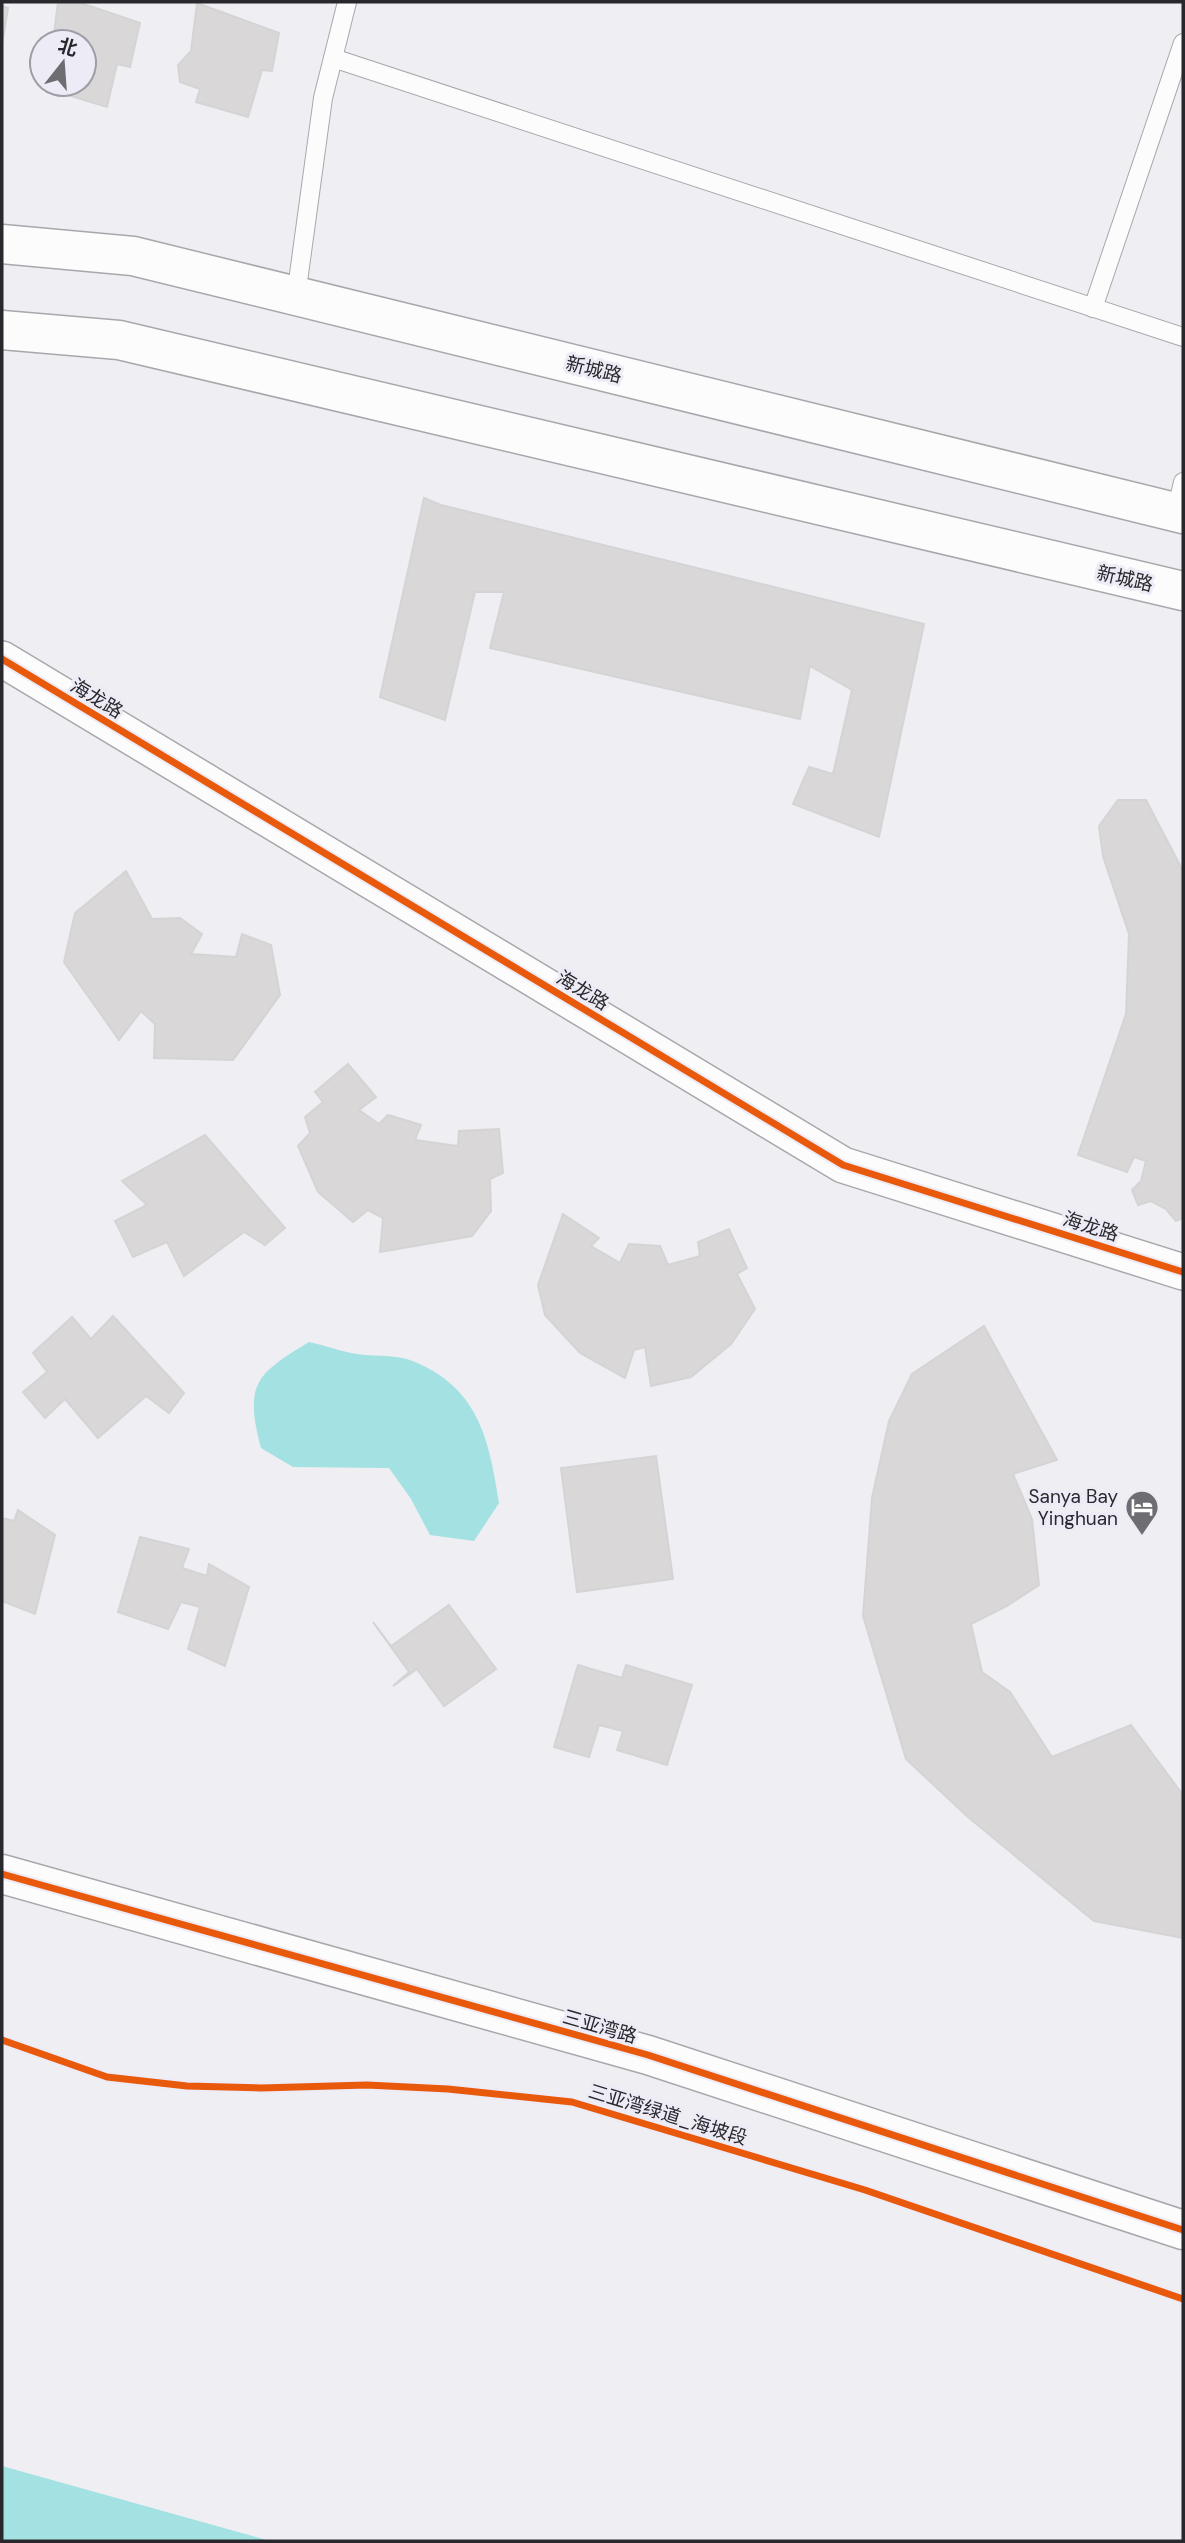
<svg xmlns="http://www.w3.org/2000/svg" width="1185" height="2543" viewBox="0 0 1185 2543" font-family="'DM Sans','Noto Sans SC',sans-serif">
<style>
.water{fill:#a4e1e2}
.building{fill:#d9d7d8;stroke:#d5d4d5;stroke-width:2}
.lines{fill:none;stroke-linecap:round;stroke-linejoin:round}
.service-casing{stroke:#a8a8ac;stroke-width:20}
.minor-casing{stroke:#a8a8ac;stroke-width:38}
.primary-casing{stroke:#a8a8ac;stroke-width:41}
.service{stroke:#fcfcfd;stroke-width:18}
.minor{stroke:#fcfcfd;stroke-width:35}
.primary{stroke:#fcfcfd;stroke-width:38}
.cycleway-casing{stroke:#edebf6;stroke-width:11}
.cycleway{stroke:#e8590c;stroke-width:7}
.labels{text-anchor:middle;stroke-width:6;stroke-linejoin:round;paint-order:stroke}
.street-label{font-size:19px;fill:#29292d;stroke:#edebf6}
.poi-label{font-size:19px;fill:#29292d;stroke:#edebf6;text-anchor:end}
</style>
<rect width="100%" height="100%" fill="#eeeef3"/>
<g class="water">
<path d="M 309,1342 C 323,1345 337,1350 351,1353 C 370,1357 393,1354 410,1360 C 478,1386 489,1438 499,1503 L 474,1541 L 430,1535 L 411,1499 L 389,1468 L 293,1467 L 261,1448 C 244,1384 256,1374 309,1342 Z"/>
<path d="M 2,2466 L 270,2541 L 2,2541 Z"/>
</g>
<g class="building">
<path d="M 58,2 L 78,2 L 140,23 L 130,67 L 117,64 L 107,107 L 55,91 L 58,84 L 84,84 L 84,42 L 53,42 Z"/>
<path d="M 197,3 L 279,33 L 272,71 L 262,70 L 248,117 L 196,102 L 200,89 L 180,82 L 178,65 L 191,51 Z"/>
<path d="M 2,6 L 8,8 L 2,44 Z"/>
<path d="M 424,498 L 441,505 L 924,624 L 879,837 L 793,804 L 809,767 L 833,774 L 852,690 L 810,666 L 800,719 L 490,648 L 504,592 L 475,592 L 445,720 L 380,697 Z"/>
<path d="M 1118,800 L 1146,800 L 1183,871 L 1183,1218 L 1176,1221 L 1166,1209 L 1151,1201 L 1138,1205 L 1132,1190 L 1141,1181 L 1146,1161 L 1134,1157 L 1127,1172 L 1078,1155 L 1126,1014 L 1129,934 L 1103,856 L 1099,826 Z"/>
<path d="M 126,871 L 152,919 L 180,918 L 202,934 L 191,954 L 236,957 L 242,934 L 271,945 L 280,995 L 233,1060 L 154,1058 L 155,1024 L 141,1011 L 119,1040 L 64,962 L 75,913 Z"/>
<path d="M 348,1064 L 376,1097 L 359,1110 L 379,1124 L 388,1115 L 421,1125 L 415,1140 L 458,1146 L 459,1131 L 499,1129 L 503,1173 L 490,1179 L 491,1211 L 472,1236 L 380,1252 L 383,1218 L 368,1210 L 353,1222 L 318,1192 L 298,1146 L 310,1133 L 305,1117 L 323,1102 L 315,1092 Z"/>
<path d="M 205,1135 L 285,1228 L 265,1245 L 244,1232 L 184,1276 L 167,1242 L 133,1257 L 115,1221 L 147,1205 L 122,1181 Z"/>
<path d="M 563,1214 L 599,1238 L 591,1246 L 620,1263 L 629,1244 L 660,1246 L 668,1265 L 700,1256 L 698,1242 L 729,1229 L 747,1268 L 737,1274 L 755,1309 L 731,1344 L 691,1377 L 651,1386 L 645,1347 L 634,1350 L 625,1378 L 580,1353 L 545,1315 L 538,1285 Z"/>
<path d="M 113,1316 L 184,1393 L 169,1413 L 146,1396 L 98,1438 L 65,1399 L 45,1418 L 23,1392 L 47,1372 L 33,1353 L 72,1317 L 91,1339 Z"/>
<path d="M 984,1326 L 1057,1460 L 1013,1474 L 1032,1519 L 1039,1585 L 1007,1606 L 971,1624 L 982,1672 L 1010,1692 L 1052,1757 L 1131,1725 L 1183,1795 L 1183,1938 L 1094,1921 L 968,1817 L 906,1759 L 863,1616 L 872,1498 L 889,1421 L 912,1374 Z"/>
<path d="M 656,1456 L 673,1579 L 577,1592 L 561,1468 Z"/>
<path d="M 18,1510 L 55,1535 L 35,1614 L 2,1601 L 2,1518 L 14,1521 Z"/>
<path d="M 140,1537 L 189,1549 L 182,1568 L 207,1576 L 209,1564 L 249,1587 L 225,1666 L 188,1649 L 200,1607 L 181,1602 L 168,1629 L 118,1612 Z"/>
<path d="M 449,1605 L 496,1669 L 444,1706 L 417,1669 L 393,1686 L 409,1672 L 373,1622 L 391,1646 Z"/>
<path d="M 578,1665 L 622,1678 L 626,1665 L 692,1685 L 667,1765 L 617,1750 L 623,1731 L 599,1725 L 589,1757 L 554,1747 Z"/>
</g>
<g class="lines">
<defs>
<g id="service">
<path d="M 333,58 L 1183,337"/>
<path d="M 296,296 L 323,98 L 347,2"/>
<path d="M 1093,308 L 1183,43"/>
<path d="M 1176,513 L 1183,482"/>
</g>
<path id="minor" d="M 2,659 L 843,1165 L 1183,1272"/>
<g id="primary">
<path d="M 2,244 L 133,256 L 1183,514"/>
<path d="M 2,330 L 119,340 L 1183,591"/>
<path d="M 2,1874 L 648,2055 L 1183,2230"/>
</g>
</defs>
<use href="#service" class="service-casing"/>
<use href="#minor" class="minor-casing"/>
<use href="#primary" class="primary-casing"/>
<use href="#service" class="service"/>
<use href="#minor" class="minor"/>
<use href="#primary" class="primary"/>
<defs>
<g id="cycleway">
<path d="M 2,659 L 843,1165 L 1183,1272"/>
<path d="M 2,1874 L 648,2055 L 1183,2230"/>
<path d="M 2,2040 L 107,2077 L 187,2086 L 261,2088 L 367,2085 L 448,2089 L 572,2102 L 865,2190 L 1183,2299"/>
</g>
</defs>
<use href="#cycleway" class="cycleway-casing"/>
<use href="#cycleway" class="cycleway"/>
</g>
<defs>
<symbol id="hotel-pin" viewBox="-11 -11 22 30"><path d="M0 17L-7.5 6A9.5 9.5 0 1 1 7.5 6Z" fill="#6e6e72" stroke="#edebf6"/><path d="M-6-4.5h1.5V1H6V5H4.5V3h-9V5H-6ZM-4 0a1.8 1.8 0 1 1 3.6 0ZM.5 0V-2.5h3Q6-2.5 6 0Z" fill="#fff"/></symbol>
</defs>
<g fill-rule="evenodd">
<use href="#hotel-pin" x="1123" y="1488" width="38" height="52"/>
</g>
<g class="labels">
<g class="street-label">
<text transform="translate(594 369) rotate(14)" y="7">新城路</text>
<text transform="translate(1125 578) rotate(13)" y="7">新城路</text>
<text transform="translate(97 698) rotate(31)" y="7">海龙路</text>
<text transform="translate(583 990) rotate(31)" y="7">海龙路</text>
<text transform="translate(1091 1226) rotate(17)" y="7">海龙路</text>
<text transform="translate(600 2026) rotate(16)" y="7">三亚湾路</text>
<text transform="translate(668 2114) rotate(17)" y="7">三亚湾绿道_海坡段</text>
</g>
<g class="poi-label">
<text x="1118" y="1503">Sanya Bay<tspan x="1118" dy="22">Yinghuan</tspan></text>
</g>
</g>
<rect width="1185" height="2543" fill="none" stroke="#29292d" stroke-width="7"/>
<g transform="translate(63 63) rotate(17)"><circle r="33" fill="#edebf6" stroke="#9f9da6" stroke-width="2"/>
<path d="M0-5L12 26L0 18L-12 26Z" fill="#6e6e72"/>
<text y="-10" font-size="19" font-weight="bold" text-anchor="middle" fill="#29292d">北</text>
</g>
</svg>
